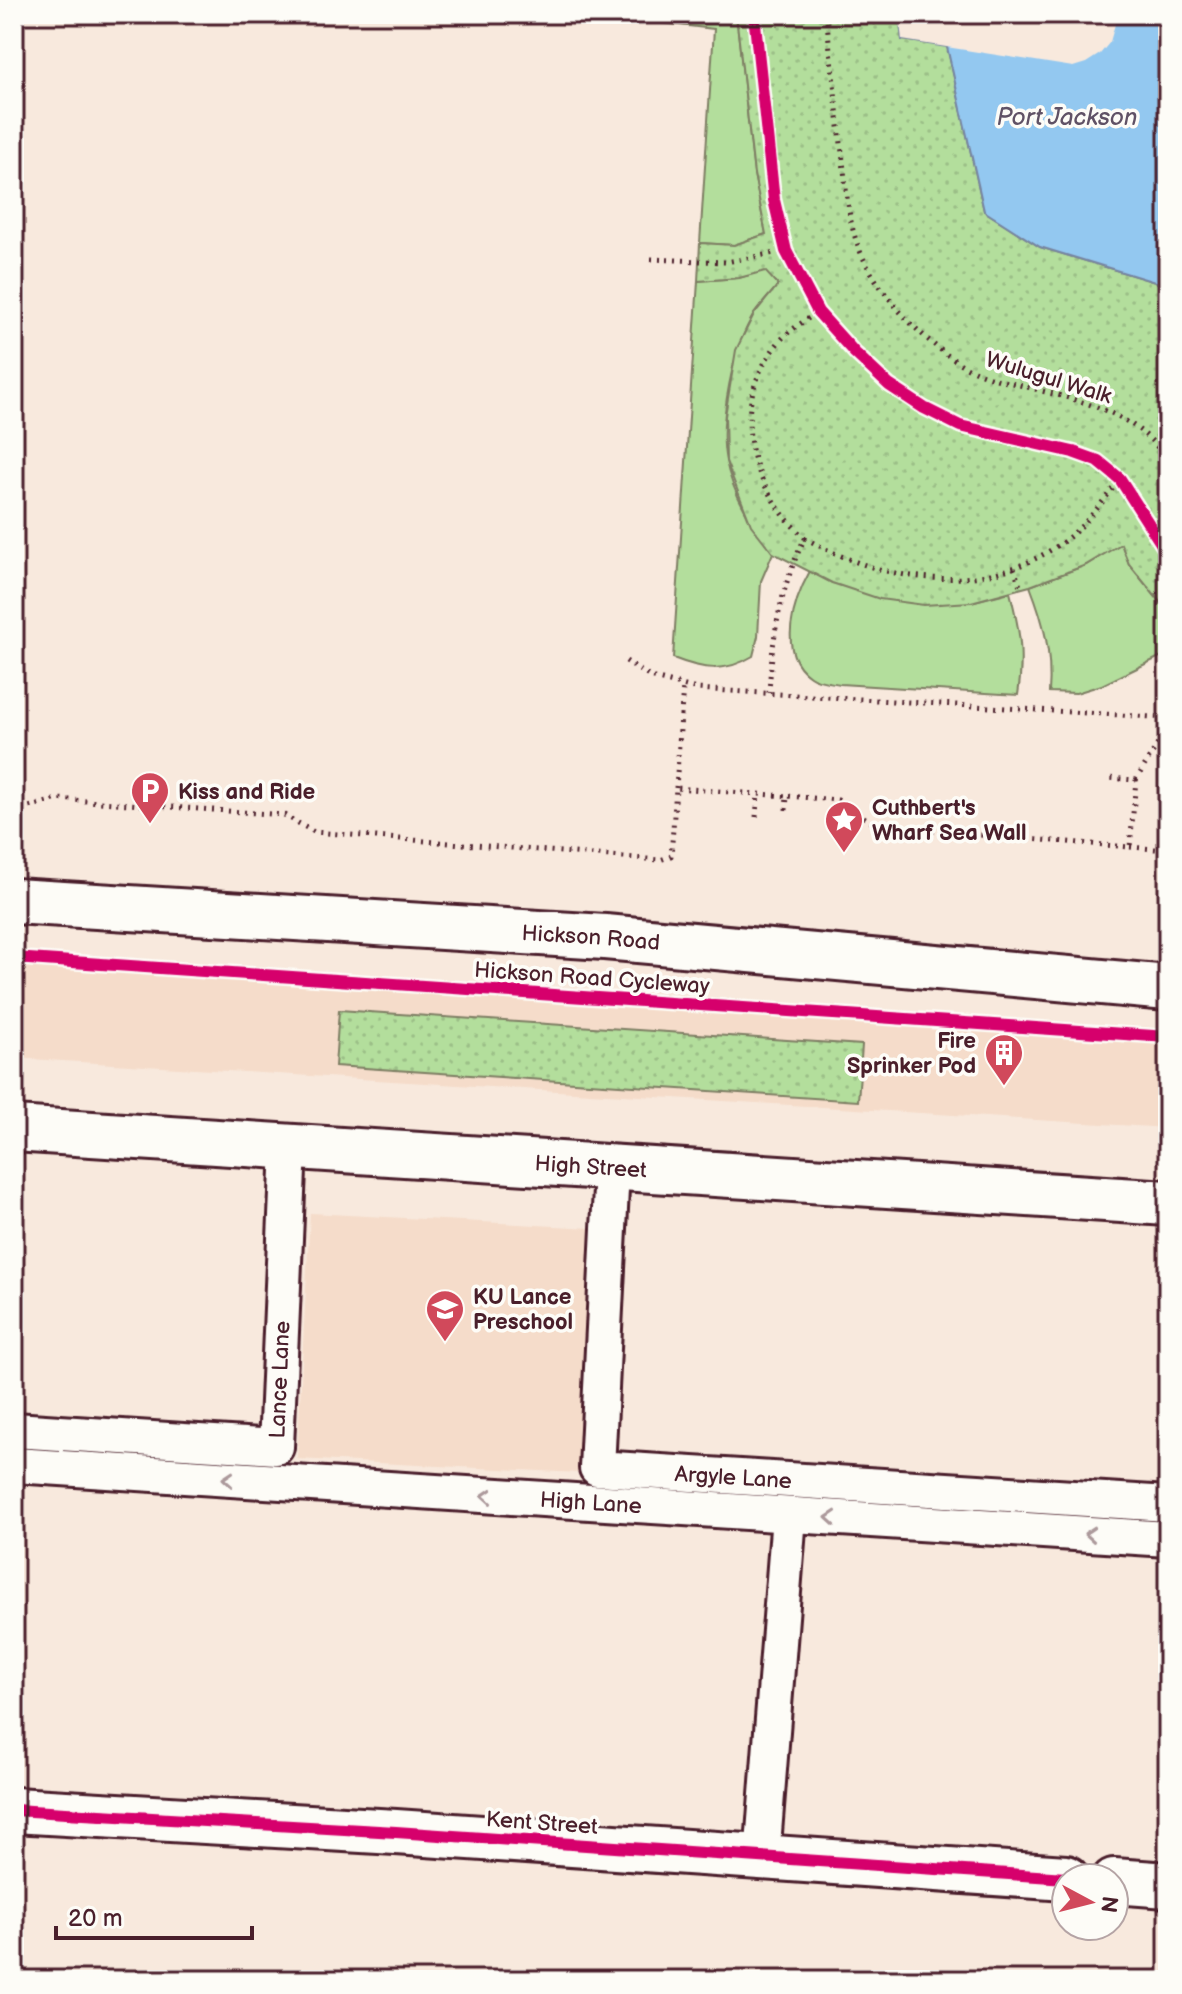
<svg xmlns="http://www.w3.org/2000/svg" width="1182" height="1994" viewBox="0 0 1182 1994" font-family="'Balsamiq Sans',sans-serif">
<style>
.built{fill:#f5dcca}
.grass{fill:#b3de9c;stroke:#7e7e64;stroke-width:2}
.park{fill:url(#park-dots);stroke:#7e7e64;stroke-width:2}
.water{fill:#93c8f0;stroke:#7684a1;stroke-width:2}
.pier{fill:#f8e9dd}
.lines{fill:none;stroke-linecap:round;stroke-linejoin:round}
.service-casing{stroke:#4a1f2b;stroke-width:40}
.minor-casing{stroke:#4a1f2b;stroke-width:50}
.tertiary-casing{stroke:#4a1f2b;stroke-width:50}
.path{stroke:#4a1f2b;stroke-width:5;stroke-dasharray:2 6;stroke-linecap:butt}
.service{stroke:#fdfcf7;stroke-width:34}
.minor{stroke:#fdfcf7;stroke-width:44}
.tertiary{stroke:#fdfcf7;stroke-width:44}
.cycleway-casing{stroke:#fdfcf7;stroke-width:17}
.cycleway{stroke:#d6006c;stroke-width:12}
.oneway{stroke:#ac999b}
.labels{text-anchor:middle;stroke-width:7;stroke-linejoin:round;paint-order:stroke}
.street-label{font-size:22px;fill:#4a1f2b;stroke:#fdfcf7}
.poi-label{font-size:22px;font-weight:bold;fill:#4a1f2b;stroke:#fdfcf7;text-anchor:start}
.water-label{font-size:24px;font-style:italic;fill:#605266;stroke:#fdfcf7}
</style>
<defs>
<pattern id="park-dots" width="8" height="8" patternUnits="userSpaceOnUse" patternTransform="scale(2)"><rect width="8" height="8" fill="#b3de9c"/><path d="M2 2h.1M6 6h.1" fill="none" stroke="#9bbe87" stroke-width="1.8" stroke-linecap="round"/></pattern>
</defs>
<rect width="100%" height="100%" fill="#f8e9dd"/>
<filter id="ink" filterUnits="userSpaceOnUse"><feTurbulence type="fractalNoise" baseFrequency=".0125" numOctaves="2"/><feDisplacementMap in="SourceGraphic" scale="16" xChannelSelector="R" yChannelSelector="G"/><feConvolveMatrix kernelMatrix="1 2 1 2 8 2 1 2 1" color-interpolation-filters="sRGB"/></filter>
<g filter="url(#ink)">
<g class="built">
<path d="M 14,956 L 1168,1028 L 1168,1128 L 14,1058 Z"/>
<path d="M 310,1213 L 592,1228 L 580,1473 L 297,1459 Z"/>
</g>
<g class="grass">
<path d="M 628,14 L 736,14 L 754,174 L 766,234 L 734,245 L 700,243 L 714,29 L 628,19 Z"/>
<path d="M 765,270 L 778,285 C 771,294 762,303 755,313 C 733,345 718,422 726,461 C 732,492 754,529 773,553 L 761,581 L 758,636 L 753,656 C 725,673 703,670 673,658 L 698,281 L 739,278 Z"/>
<path d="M 1121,543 L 1129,564 L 1168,612 L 1168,653 L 1102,685 L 1076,693 L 1049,692 C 1052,654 1044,622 1030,586 L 1086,565 Z"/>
<path d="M 810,571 L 832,583 L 971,602 L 1010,592 C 1020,631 1024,655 1018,695 L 840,684 C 831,682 818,682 810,676 C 776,653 794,600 810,571 Z"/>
</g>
<g class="park">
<path d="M 736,14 L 899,14 L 902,40 L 947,46 L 984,211 L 1040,247 L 1168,286 L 1168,612 L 1129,564 L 1121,544 L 1086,565 L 1030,586 L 971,602 L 924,605 L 880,599 L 832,583 L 773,553 L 751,525 L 726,461 L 725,416 L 736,350 L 754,314 L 778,285 L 765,271 L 739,278 L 698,281 L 700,243 L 734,245 L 766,234 L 754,174 Z"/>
<path d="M 339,1010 L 862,1045 L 858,1101 L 335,1066 Z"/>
</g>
<path class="water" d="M 899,14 L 1168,14 L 1168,286 L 1040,247 L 984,211 L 947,47 L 902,40 Z"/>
<path class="pier" d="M 899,14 L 1114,14 L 1115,24 L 1110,42 L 1100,54 L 1086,63 L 1073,67 L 902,40 Z"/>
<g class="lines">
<defs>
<g id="service">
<path id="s1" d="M 612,1169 L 597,1468 L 1168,1504"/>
<path id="s2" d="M 14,1430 L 276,1447 L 289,1147"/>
<path id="s3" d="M 14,1465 L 1168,1539"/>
<path d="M 762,1858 L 789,1516"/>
</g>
<g id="minor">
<path id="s4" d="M 14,1129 L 1168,1203"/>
<path d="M 14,1810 L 396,1832 L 1066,1878"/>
<path d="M 1114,1881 L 1168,1885"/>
</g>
<g id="tertiary">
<path id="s5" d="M 14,901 L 605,937 L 1168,988"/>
</g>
</defs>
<use href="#service" class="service-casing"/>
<use href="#minor" class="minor-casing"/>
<use href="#tertiary" class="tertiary-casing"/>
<g class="path">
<path d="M 826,14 C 831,60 837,107 842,153 C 846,183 847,215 857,243 C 873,290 929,350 974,371 C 993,380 1018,384 1038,390 C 1089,403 1137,414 1168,461"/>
<path d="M 1078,14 L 1083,15"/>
<path d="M 826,15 L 879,23 L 878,14"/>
<path d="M 651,259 L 726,262 L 786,251"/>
<path d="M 805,538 C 881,582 980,598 1057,546 C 1083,529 1101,504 1120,479"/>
<path d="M 1014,568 L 1021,589"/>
<path d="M 626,661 L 650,677 L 697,689 L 1168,718"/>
<path d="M 769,693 C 772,639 780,587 805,538 C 749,487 726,405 779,342 C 790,329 805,321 818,312"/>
<path d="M 1136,780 L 1168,727"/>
<path d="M 676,788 L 683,686"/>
<path d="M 786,810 L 787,796 L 838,800 L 879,827 L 1130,847 L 1136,780 L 1108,778"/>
<path d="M 14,811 L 58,799 L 284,815 L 314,832 L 660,860 L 671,856 L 676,788 L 758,794"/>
<path d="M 756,817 L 758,794 L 787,796"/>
<path d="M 1130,847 L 1168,850"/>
</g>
<use href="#service" class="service"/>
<use href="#minor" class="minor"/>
<use href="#tertiary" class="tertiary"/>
<defs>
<g id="cycleway">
<path d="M 754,14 L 774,200 L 786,251 L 818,312 L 855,353 L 889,385 L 924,408 L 960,426 L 1073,452 L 1098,461 L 1120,479 L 1168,554"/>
<path d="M 14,958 L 1168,1037"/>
<path d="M 14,1810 L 396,1832 L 1066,1878"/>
</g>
</defs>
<use href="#cycleway" class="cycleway-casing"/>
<use href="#cycleway" class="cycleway"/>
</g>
<defs><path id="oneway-chevron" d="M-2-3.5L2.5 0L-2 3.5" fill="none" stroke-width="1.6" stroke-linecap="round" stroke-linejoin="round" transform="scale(2)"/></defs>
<g class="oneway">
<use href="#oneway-chevron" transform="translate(228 1479) rotate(-176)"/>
<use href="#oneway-chevron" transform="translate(487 1496) rotate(-176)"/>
<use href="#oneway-chevron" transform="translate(831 1518) rotate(-176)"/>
<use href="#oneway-chevron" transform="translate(1090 1534) rotate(-176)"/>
</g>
</g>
<defs>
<symbol id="parking-pin" viewBox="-11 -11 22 30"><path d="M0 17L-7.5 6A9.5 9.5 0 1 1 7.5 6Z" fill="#d1495b" stroke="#fdfcf7"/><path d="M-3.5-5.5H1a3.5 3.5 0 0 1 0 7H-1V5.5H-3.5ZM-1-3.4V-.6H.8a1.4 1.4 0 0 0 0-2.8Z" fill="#fff"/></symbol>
<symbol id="sight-pin" viewBox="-11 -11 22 30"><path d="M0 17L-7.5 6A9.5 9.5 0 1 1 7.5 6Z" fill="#d1495b" stroke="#fdfcf7"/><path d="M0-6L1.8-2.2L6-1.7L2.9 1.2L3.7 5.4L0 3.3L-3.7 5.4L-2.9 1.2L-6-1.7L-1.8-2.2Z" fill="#fff"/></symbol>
<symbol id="building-pin" viewBox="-11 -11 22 30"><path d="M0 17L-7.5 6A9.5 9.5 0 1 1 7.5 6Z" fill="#d1495b" stroke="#fdfcf7"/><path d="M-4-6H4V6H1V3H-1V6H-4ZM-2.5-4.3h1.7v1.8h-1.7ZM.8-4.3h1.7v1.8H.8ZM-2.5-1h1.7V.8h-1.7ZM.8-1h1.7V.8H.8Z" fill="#fff"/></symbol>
<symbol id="school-pin" viewBox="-11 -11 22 30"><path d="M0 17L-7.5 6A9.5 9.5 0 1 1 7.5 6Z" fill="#d1495b" stroke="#fdfcf7"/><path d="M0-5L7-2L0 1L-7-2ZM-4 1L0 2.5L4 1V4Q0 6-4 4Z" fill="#fff"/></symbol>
</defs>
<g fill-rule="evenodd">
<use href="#parking-pin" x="128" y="769" width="44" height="60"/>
<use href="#sight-pin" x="822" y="798" width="44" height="60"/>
<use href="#building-pin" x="982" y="1031" width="44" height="60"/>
<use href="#school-pin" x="423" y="1287" width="44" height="60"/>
</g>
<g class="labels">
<g class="street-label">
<text transform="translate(1049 377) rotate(17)" y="8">Wulugul Walk</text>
<text dy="8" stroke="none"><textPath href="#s5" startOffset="578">Hickson Road</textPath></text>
<text transform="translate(592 977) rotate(4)" y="8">Hickson Road Cycleway</text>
<text dy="8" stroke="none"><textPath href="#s4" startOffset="578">High Street</textPath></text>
<text dy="8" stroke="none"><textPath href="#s2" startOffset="330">Lance Lane</textPath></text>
<text dy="8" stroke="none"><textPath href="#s1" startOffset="436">Argyle Lane</textPath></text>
<text dy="8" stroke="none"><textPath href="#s3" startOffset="578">High Lane</textPath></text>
<text transform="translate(542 1822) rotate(4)" y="8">Kent Street</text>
</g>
<g class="poi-label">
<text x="178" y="799">Kiss and Ride</text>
<text x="872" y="815">Cuthbert's<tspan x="872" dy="25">Wharf Sea Wall</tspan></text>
<text x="976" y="1048" text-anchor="end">Fire<tspan x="976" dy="25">Sprinker Pod</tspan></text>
<text x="473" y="1304">KU Lance<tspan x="473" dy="25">Preschool</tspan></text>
</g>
<g class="water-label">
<text x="1067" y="125">Port Jackson</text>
</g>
</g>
<rect width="1182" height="1994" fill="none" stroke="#fdfcf7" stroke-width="48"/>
<rect x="24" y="24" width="1134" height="1946" fill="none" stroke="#4a1f2b" stroke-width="3" filter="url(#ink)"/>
<g transform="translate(1090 1902) rotate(97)"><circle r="38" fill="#fdfcf7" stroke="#b5a4a5" stroke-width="2"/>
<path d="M0-6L14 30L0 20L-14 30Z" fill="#d1495b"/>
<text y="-12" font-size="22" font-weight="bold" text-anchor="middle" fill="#4a1f2b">N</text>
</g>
<path d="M56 1926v12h196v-12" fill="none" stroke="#4a1f2b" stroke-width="4"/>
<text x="68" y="1926" font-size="24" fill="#4a1f2b" stroke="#fdfcf7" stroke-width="6" paint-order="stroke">20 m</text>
</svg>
